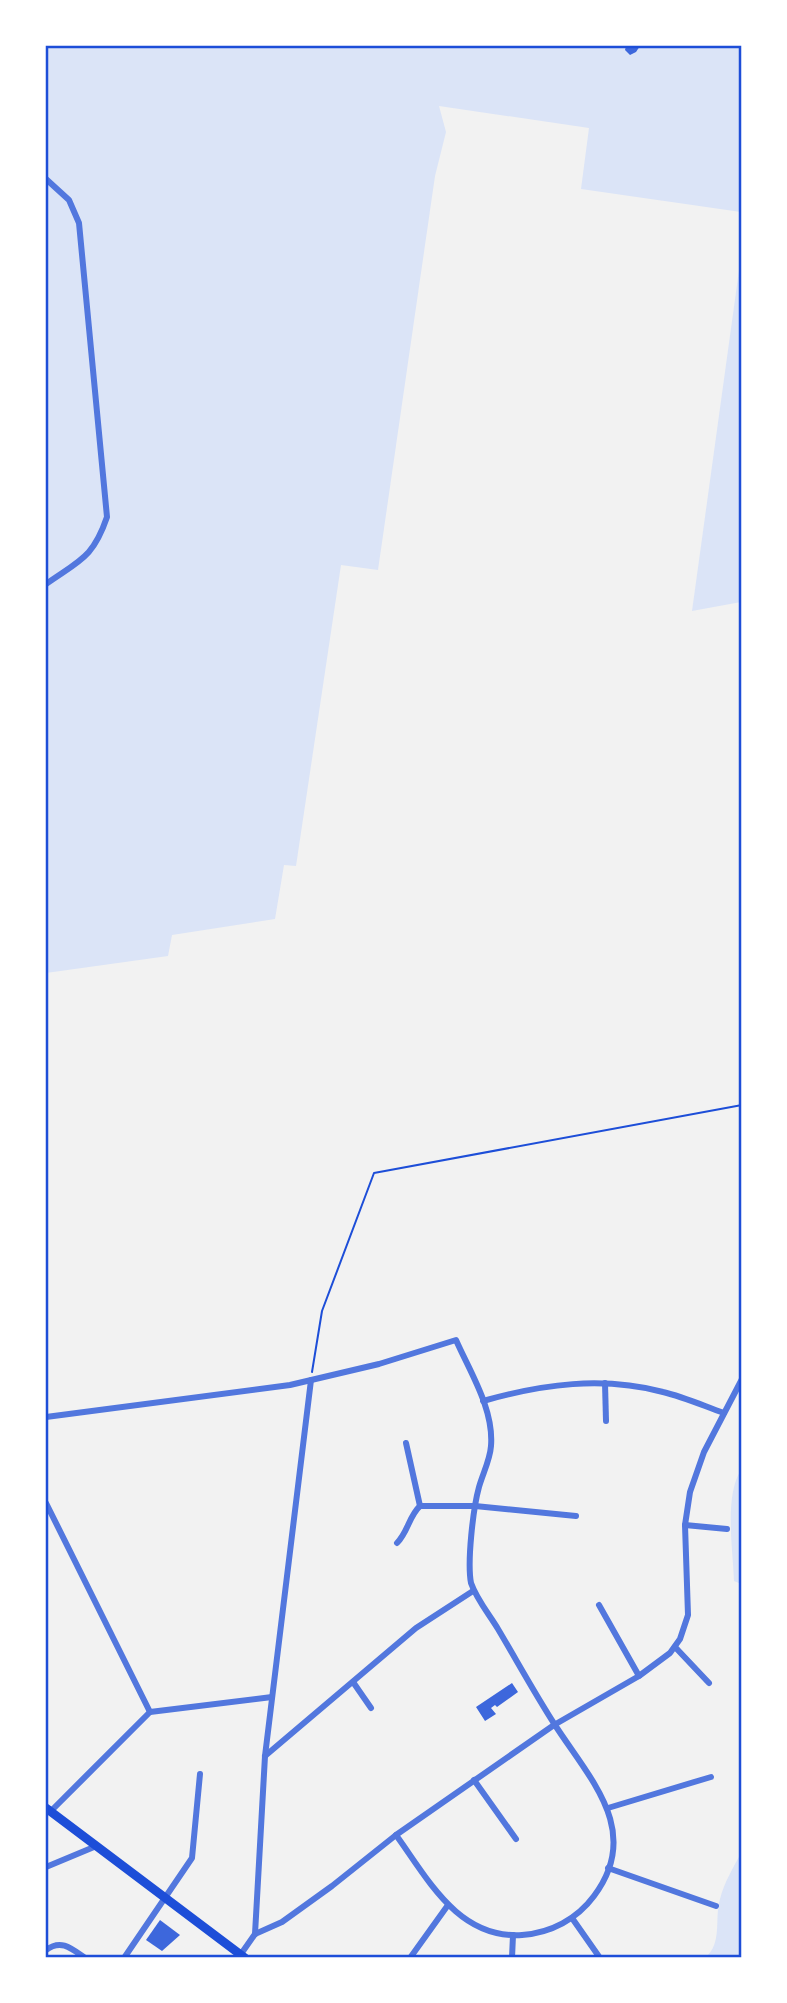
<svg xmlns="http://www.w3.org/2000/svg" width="787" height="2003" viewBox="0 0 787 2003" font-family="'Crimson Pro',serif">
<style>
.green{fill:#dbe4f7}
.building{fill:#3d67dc}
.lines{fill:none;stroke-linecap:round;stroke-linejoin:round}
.path{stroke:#1d4ed8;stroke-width:2}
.minor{stroke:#5277de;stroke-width:6}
.secondary{stroke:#1d4ed8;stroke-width:9}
.neatline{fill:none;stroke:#1d4ed8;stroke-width:2.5}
</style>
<rect width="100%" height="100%" fill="#f2f2f2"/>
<g class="green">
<path d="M 46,46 L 742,46 L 741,212 L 581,189 L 589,128 L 439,106 L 446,132 L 435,176 L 378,570 L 341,565 L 296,866 L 284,865 L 275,919 L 172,935 L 168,956 L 46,973 Z"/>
<path d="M 741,256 L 741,602 L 692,611 Z"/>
<path d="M 741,1470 L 741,1584 L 734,1581 C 733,1550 724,1496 741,1470 Z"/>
<path d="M 741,1853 L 741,1957 L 705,1958 C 723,1943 714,1919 720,1899 C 724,1883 733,1868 741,1853 Z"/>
</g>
<g class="building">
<path d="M 626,46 L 640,46 L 636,52 L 630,55 L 625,50 Z"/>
<path d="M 512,1683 L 518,1692 L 497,1707 L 495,1705 L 491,1708 L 496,1714 L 485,1721 L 476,1707 Z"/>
<path d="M 160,1920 L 180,1935 L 162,1951 L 146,1940 Z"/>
</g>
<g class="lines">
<path class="path" d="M 312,1372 L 322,1311 L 374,1173 L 742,1105"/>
<g class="minor">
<path d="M 46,179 L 69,200 L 79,223 L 107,517 C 93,558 80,560 46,584"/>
<path d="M 605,1383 L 606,1421"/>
<path d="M 483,1401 C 543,1384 602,1376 663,1392 C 684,1397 704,1406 724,1413"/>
<path d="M 46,1417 L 290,1385 L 379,1364 L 456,1340 C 470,1372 494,1409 491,1446 C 490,1460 483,1473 479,1487 C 473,1509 467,1562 471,1583 C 477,1600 489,1614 498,1629 C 517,1661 535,1694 555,1725 C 589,1778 643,1831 594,1896 C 577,1919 551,1933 522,1935 C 458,1939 428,1879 396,1835"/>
<path d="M 406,1443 L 420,1506"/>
<path d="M 46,1503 L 150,1712"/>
<path d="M 685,1525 L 727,1529"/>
<path d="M 397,1543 C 408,1532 409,1516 420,1506 L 475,1506 L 576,1516"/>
<path d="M 599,1605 L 639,1676"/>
<path d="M 675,1647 L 709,1683"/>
<path d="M 353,1682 L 371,1708"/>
<path d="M 265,1756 L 416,1628 L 473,1591"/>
<path d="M 474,1780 L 516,1839"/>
<path d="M 608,1808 L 711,1777"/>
<path d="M 50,1812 L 150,1712 L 272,1697"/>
<path d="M 46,1867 L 94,1847"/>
<path d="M 608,1868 L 716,1906"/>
<path d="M 572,1918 L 600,1958"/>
<path d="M 255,1934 L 265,1756 L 311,1380"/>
<path d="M 46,1950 C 61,1939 71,1948 85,1958"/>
<path d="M 241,1954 L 255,1934 L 282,1922 L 332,1886 L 396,1835 L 554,1725 L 639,1676 L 670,1653 L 680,1639 L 688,1615 L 685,1525 L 690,1492 L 704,1452 L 742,1379"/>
<path d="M 124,1958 L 192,1858 L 200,1774"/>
<path d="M 410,1958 L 448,1905"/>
<path d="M 512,1958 L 513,1935"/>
</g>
<path class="secondary" d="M 46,1808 L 245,1958"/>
</g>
<rect width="787" height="2003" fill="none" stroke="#ffffff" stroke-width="94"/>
<rect x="47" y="47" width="693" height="1909" class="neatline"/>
</svg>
